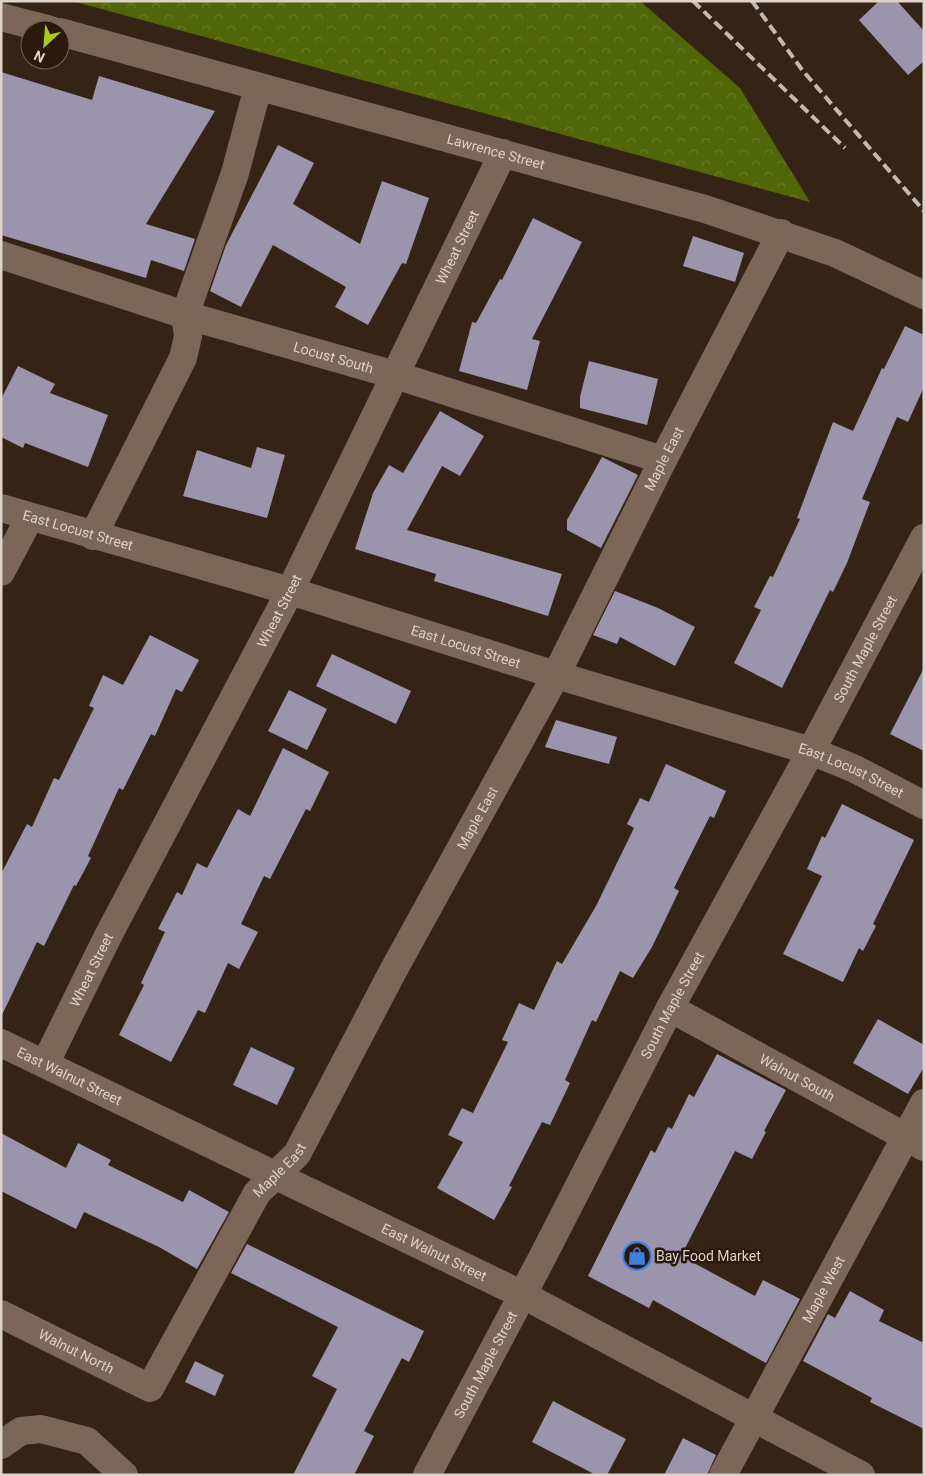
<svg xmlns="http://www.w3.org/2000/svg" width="925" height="1476" viewBox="0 0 925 1476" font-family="Roboto,sans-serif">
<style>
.forest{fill:url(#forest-crowns)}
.building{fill:#9a94ac}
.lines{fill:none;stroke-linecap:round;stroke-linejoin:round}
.minor{stroke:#7b6657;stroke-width:28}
.rail{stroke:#c5b8ae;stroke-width:4;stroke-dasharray:10 5;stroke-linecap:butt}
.labels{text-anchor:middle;stroke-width:5;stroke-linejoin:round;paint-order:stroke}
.street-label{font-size:14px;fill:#ded2c9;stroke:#2b1a0c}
.poi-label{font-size:14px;fill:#ded2c9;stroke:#2b1a0c;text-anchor:start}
</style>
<defs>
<pattern id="forest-crowns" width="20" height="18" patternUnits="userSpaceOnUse" patternTransform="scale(1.25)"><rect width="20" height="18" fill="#506609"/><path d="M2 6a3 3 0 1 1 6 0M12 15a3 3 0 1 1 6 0" fill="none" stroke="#697b2c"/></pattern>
</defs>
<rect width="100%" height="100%" fill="#352416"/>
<path class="forest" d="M 72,1 L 640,1 L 740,88 L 810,202 Z"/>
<g class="building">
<path d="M 879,1 L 897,1 L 924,31 L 924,61 L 908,75 L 859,20 Z"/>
<path d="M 1,72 L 92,100 L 99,76 L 215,111 L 146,224 L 195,239 L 184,271 L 151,260 L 146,278 L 1,235 Z"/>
<path d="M 278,145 L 314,163 L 293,204 L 360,244 L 382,181 L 429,198 L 406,264 L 402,263 L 368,325 L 335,307 L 346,287 L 273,245 L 241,307 L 210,291 L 226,245 Z"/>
<path d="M 533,218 L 582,242 L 532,339 L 540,341 L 527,390 L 459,371 L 472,322 L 476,323 L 500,279 L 502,280 Z"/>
<path d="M 693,236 L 744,253 L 735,282 L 683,266 Z"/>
<path d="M 905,326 L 924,335 L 924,387 L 908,422 L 897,417 L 862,499 L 870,502 L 847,563 L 833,592 L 830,590 L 782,688 L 734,663 L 761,610 L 754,607 L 770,576 L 773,577 L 800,519 L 797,518 L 833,422 L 853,431 L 882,368 L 884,369 Z"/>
<path d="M 589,361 L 658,379 L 647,425 L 580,408 L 580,397 Z"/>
<path d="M 18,366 L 55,384 L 50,393 L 108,415 L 88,467 L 25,443 L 23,448 L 1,437 L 1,399 Z"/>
<path d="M 440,411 L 484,436 L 460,476 L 442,466 L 407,530 L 562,574 L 548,616 L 434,581 L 436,574 L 355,549 L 373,493 L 389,465 L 403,473 Z"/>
<path d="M 257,447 L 285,455 L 267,518 L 183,496 L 197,450 L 251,468 Z"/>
<path d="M 602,457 L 638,475 L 601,548 L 567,530 L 567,520 Z"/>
<path d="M 615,591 L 658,608 L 695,627 L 675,666 L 620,637 L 617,644 L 593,635 Z"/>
<path d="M 150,635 L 199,660 L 182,692 L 176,689 L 155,736 L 151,734 L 123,790 L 119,788 L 88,856 L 91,858 L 76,886 L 74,885 L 44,946 L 37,942 L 1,1017 L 1,874 L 27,824 L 32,827 L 54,778 L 59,780 L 94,708 L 89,706 L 103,675 L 123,685 Z"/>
<path d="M 332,654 L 411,691 L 396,724 L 316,686 Z"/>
<path d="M 924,668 L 924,751 L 890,734 Z"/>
<path d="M 289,690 L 327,709 L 307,750 L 268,731 Z"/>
<path d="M 556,720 L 617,737 L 609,764 L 545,747 Z"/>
<path d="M 283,748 L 329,772 L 310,811 L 306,809 L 270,879 L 264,876 L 241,924 L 258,932 L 239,969 L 228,963 L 205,1013 L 198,1010 L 171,1062 L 119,1035 L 144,985 L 141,983 L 165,932 L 158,929 L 177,892 L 182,895 L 197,863 L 207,868 L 238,809 L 250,816 Z"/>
<path d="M 666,764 L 726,791 L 714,818 L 710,816 L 674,888 L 679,891 L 652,947 L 633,978 L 620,971 L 596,1022 L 592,1020 L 565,1080 L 570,1083 L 550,1125 L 542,1122 L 509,1186 L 512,1187 L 494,1220 L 437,1188 L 463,1142 L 448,1135 L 462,1108 L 473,1113 L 508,1042 L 502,1040 L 519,1003 L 534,1010 L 557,961 L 562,964 L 596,906 L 634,828 L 627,824 L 640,798 L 649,802 Z"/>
<path d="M 842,804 L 914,840 L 873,924 L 876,926 L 863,951 L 859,948 L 843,982 L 783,954 L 822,876 L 807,869 L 822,836 L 825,838 Z"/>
<path d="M 878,1019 L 924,1045 L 924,1067 L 908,1094 L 853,1063 Z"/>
<path d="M 251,1047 L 295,1068 L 277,1105 L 233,1085 Z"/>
<path d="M 717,1054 L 786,1090 L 764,1131 L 766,1132 L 752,1159 L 735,1151 L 681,1256 L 755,1296 L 763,1280 L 800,1299 L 766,1363 L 653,1300 L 649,1308 L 588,1276 L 651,1150 L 655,1153 L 668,1127 L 672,1129 L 689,1094 L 694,1097 Z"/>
<path d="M 1,1133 L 66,1168 L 78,1143 L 111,1160 L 108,1165 L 183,1202 L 189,1190 L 229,1212 L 197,1269 L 159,1247 L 84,1212 L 76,1229 L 1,1191 Z"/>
<path d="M 247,1244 L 424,1331 L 409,1362 L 402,1358 L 364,1431 L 374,1436 L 354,1475 L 293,1475 L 337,1389 L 312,1376 L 338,1327 L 231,1273 Z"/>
<path d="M 850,1291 L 884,1310 L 879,1321 L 924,1343 L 924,1429 L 870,1402 L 872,1398 L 803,1361 L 828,1314 L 835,1318 Z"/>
<path d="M 195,1361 L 224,1375 L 215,1396 L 185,1382 Z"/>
<path d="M 553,1401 L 626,1439 L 607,1475 L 596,1475 L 532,1442 Z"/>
<path d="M 683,1438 L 716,1455 L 707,1475 L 664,1475 Z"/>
</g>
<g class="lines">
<g class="minor">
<path d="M 1,17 L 51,30"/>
<path id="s1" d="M 60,32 L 705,209 L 835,253 L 924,295"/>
<path id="s2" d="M 1,255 L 185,315 L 395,375 L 663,460"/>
<path id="s3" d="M 1,508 L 290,591 L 556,675 L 811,751 L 855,769 L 924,805"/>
<path d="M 93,536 L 183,358 L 188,336 L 185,315 L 235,173 L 258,87"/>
<path d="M 1,572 L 30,517"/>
<path id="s4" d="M 670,1008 L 924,1147"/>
<path id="s5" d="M 1,1043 L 523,1295 L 861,1475"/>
<path id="s6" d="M 45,1064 L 108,936 L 290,591 L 503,153"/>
<path id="s7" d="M 1,1314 L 150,1388 L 257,1193 L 297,1154 L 393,971 L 556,675 L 663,460 L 781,233"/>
<path d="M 1,1445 L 21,1431 L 41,1429 L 87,1441 L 124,1475"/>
<path id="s8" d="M 427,1475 L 542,1258 L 670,1008 L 811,751 L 924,538"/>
<path id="s9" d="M 723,1475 L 924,1103"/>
</g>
<g class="rail">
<path d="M 693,1 L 845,148"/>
<path d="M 752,1 L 803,71 L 924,211"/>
</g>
</g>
<defs>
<symbol id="shop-ring" viewBox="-11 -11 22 22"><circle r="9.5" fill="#2b1a0c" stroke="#3f7fe0" stroke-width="1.5"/><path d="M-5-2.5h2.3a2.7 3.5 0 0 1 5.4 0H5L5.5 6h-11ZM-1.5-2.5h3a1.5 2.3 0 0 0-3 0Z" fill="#3f7fe0"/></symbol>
</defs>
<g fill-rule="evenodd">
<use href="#shop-ring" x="621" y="1240" width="32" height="32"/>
</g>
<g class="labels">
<g class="street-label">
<text dy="5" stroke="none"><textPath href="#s1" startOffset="452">Lawrence Street</textPath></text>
<text dy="5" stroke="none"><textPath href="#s6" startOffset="915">Wheat Street</textPath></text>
<text dy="5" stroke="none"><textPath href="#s2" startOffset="348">Locust South</textPath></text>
<text dy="5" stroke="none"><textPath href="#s7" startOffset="1231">Maple East</textPath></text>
<text dy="5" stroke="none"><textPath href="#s3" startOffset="80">East Locust Street</textPath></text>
<text dy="5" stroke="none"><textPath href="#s6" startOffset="510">Wheat Street</textPath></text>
<text dy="5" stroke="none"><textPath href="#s3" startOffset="485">East Locust Street</textPath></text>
<text dy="5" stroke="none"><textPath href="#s8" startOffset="935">South Maple Street</textPath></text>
<text dy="5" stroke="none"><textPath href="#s3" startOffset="890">East Locust Street</textPath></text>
<text dy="5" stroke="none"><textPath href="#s7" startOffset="826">Maple East</textPath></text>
<text dy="5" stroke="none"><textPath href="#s6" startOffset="105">Wheat Street</textPath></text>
<text dy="5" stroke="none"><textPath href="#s8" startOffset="530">South Maple Street</textPath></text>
<text dy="5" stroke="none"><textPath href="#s5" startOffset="76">East Walnut Street</textPath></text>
<text dy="5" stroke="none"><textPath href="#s4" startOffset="145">Walnut South</textPath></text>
<text dy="5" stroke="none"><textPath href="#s7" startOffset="421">Maple East</textPath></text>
<text dy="5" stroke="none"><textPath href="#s5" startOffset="481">East Walnut Street</textPath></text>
<text dy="5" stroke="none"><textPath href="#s9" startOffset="211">Maple West</textPath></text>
<text dy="5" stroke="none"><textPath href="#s7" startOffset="84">Walnut North</textPath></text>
<text dy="5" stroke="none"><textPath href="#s8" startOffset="125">South Maple Street</textPath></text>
</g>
<g class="poi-label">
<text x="656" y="1261">Bay Food Market</text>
</g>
</g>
<rect width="925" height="1476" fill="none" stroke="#ded2c9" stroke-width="5"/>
<g transform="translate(45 45) rotate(206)"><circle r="24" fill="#2b1a0c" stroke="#736458"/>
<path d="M0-4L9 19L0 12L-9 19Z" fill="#a5c823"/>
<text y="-8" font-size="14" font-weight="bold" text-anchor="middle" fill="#ded2c9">N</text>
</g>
</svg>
